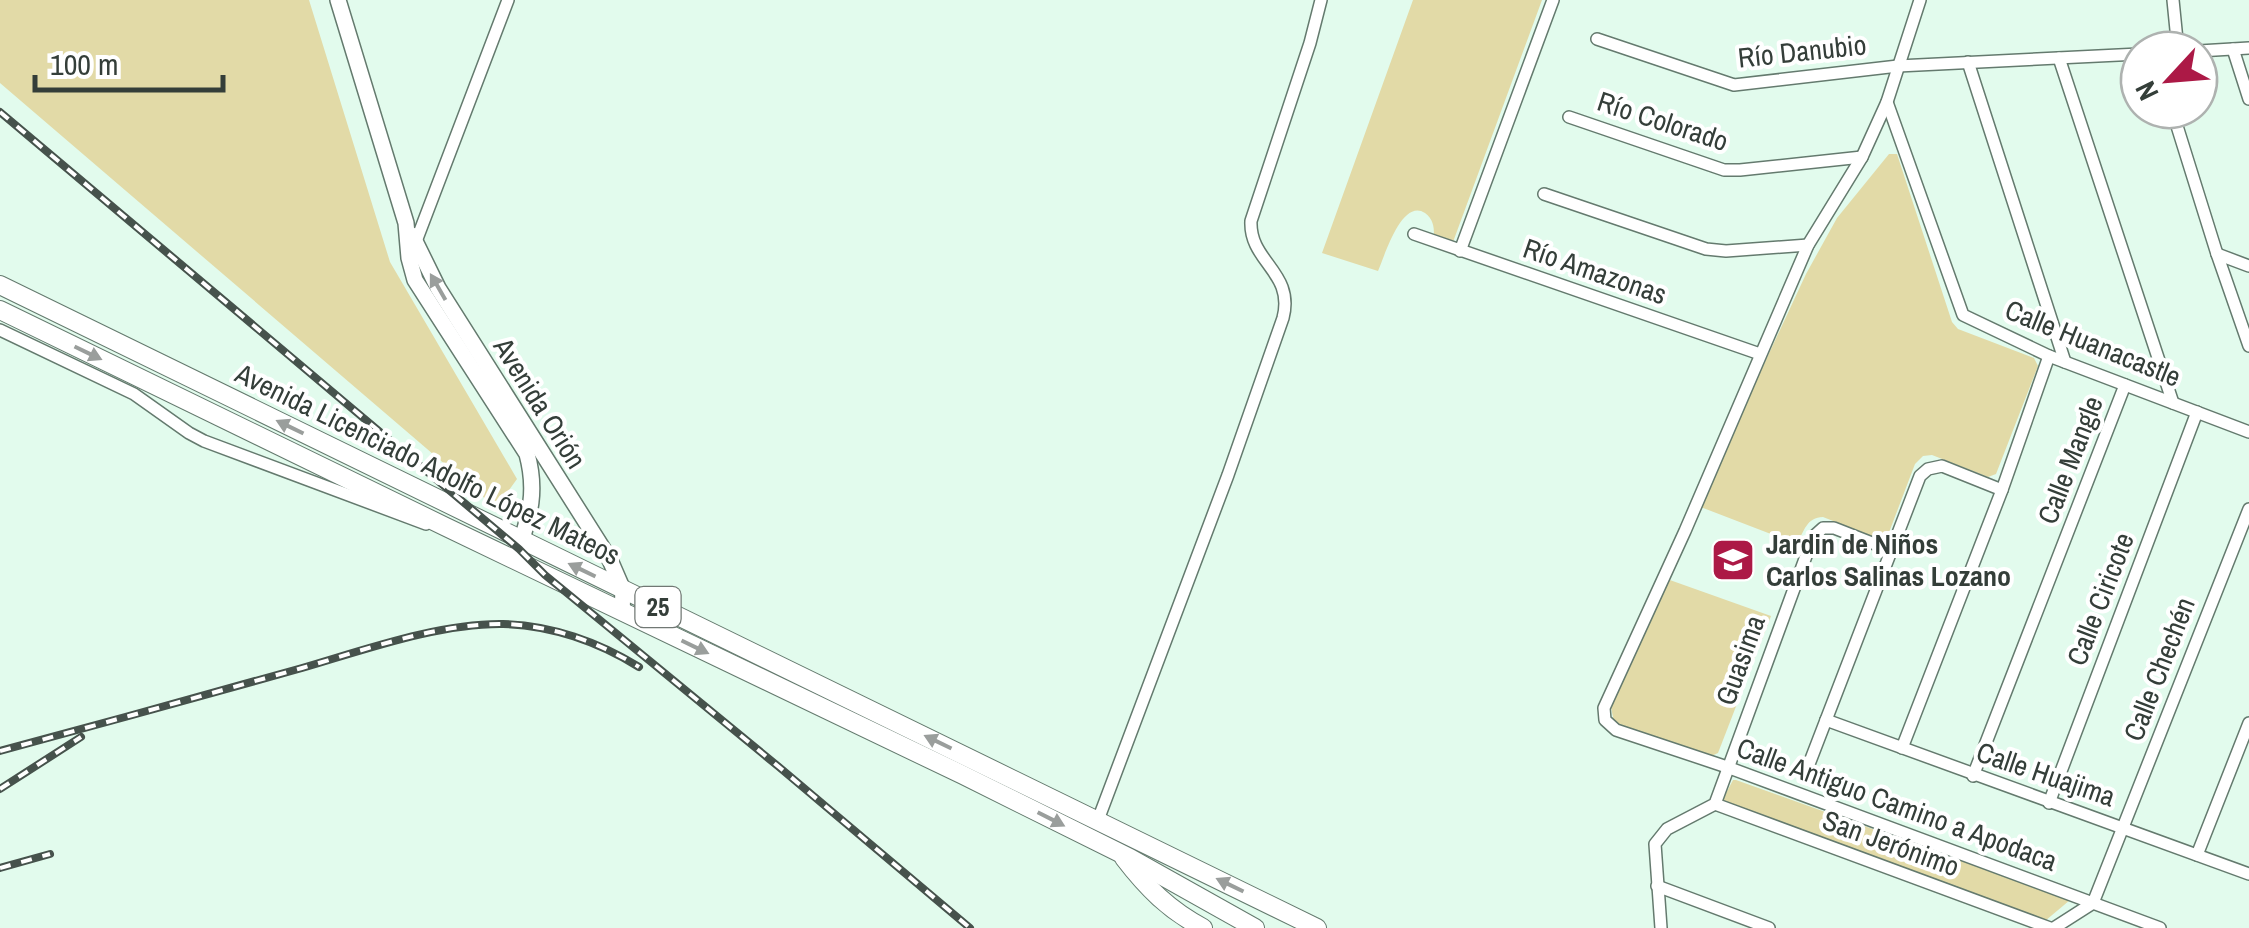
<svg xmlns="http://www.w3.org/2000/svg" width="2249" height="928" viewBox="0 0 2249 928" font-family="'Archivo Narrow',sans-serif">
<style>
.green{fill:#e2daa7}
.lines{fill:none;stroke-linecap:round;stroke-linejoin:round}
.street-casing{stroke:#647a6e;stroke-width:14}
.secondary-casing{stroke:#647a6e;stroke-width:18}
.primary-casing{stroke:#647a6e;stroke-width:20}
.street{stroke:#fff;stroke-width:11}
.secondary{stroke:#fff;stroke-width:15}
.primary{stroke:#fff;stroke-width:18}
.rail-casing{stroke:#46524c;stroke-width:8}
.rail{stroke:#fff;stroke-width:4;stroke-dasharray:11;stroke-linecap:butt}
.oneway{fill:#9a9e9c}
.labels{text-anchor:middle;stroke-width:8;stroke-linejoin:round;paint-order:stroke}
.shield{fill:#fff;stroke:#717874;stroke-width:2.5}
.shield-label{font-size:25px;font-weight:bold;fill:#343e39}
.street-label{font-size:28px;fill:#343e39;stroke:#fff}
.poi-label{font-size:28px;font-weight:bold;fill:#343e39;stroke:#fff;text-anchor:start}
</style>
<rect width="100%" height="100%" fill="#e2fbed"/>
<g class="green">
<path d="M 0,0 L 309,0 L 390,262 L 517,479 L 496,508 L 0,83 Z"/>
<path d="M 1413,0 L 1542,0 L 1453,242 L 1434,235 C 1434,226 1433,219 1425,213 C 1402,198 1385,255 1378,271 L 1322,253 Z"/>
<path d="M 1889,154 L 1897,154 L 1952,322 L 1958,329 L 2034,358 L 2038,366 L 1996,474 L 1988,477 L 1932,455 L 1923,456 L 1915,464 L 1888,535 L 1879,539 L 1823,517 C 1807,517 1804,531 1797,544 L 1698,506 L 1806,274 L 1837,218 Z"/>
<path d="M 1667,579 L 1771,616 L 1718,753 L 1709,757 L 1614,722 L 1611,707 Z"/>
<path d="M 1733,780 L 1736,780 L 2070,900 L 2045,921 L 1724,804 L 1723,799 Z"/>
</g>
<g class="lines">
<defs>
<g id="street">
<path d="M 1920,0 L 1887,102 L 1862,157 L 1808,245 L 1685,531 L 1604,708 L 1605,720 L 1616,730 L 1727,767 L 2160,928"/>
<path d="M 2173,0 L 2178,50"/>
<path d="M 1597,39 L 1734,85 L 1898,66 L 2139,54"/>
<path d="M 2233,49 L 2249,99"/>
<path d="M 2199,51 L 2249,48"/>
<path d="M 2059,58 L 2173,403"/>
<path d="M 1968,62 L 2065,362"/>
<path d="M 1887,102 L 1963,315 L 2049,356 L 2249,432"/>
<path d="M 2172,110 L 2217,254 L 2249,346"/>
<path d="M 1569,117 L 1724,170 L 1740,170 L 1862,157"/>
<path d="M 1544,194 L 1706,249 L 1726,251 L 1808,245"/>
<path d="M 1414,234 L 1760,354"/>
<path d="M 415,244 L 508,0"/>
<path d="M 1460,251 L 1553,0"/>
<path d="M 2217,254 L 2249,266"/>
<path d="M 0,330 L 134,394 L 189,433 L 204,441 L 426,524"/>
<path d="M 1826,720 L 2249,874"/>
<path d="M 1902,748 L 2002,490 L 2049,356"/>
<path d="M 1806,772 L 1920,476 L 1928,469 L 1942,466 L 2002,490"/>
<path d="M 1973,776 L 2125,385"/>
<path d="M 2049,803 L 2197,412"/>
<path d="M 1715,804 L 2050,928"/>
<path d="M 1098,820 L 1228,475 L 1283,318 C 1295,272 1249,262 1251,221 L 1310,43 L 1321,0"/>
<path d="M 2197,855 L 2249,723"/>
<path d="M 1657,886 L 1769,928"/>
<path d="M 1661,928 L 1655,844 L 1667,829 L 1715,804 L 1813,537 L 1823,528 L 1834,528 L 1890,550"/>
<path d="M 2054,928 L 2093,903 L 2249,509"/>
</g>
<g id="secondary">
<path d="M 338,0 L 406,223 L 409,258 L 415,280 L 527,454 C 537,491 530,514 519,549"/>
<path d="M 412,235 L 438,288 L 610,560 L 623,590 L 622,612"/>
</g>
<g id="primary">
<path d="M 0,285 L 1317,928"/>
<path d="M 0,310 L 446,527 L 963,775 L 1130,858 L 1255,928"/>
<path d="M 1124,858 C 1147,888 1169,910 1203,928"/>
</g>
</defs>
<use href="#street" class="street-casing"/>
<use href="#secondary" class="secondary-casing"/>
<use href="#primary" class="primary-casing"/>
<use href="#street" class="street"/>
<use href="#secondary" class="secondary"/>
<use href="#primary" class="primary"/>
<defs>
<g id="rail">
<path d="M 0,112 L 519,549 L 545,575 L 779,767 L 970,928"/>
<path d="M 0,751 C 101,724 201,696 302,668 C 364,650 439,623 503,624 C 551,625 599,642 639,667"/>
<path d="M 0,789 L 81,737"/>
<path d="M 0,868 L 50,854"/>
</g>
</defs>
<use href="#rail" class="rail-casing"/>
<use href="#rail" class="rail"/>
</g>
<defs><path id="oneway-solid" d="M-6-.8H1V-3.2L6.5 0L1 3.2V.8H-6Z" transform="scale(2.5)"/></defs>
<g class="oneway">
<use href="#oneway-solid" transform="translate(438 287) rotate(-120)"/>
<use href="#oneway-solid" transform="translate(88 353) rotate(26)"/>
<use href="#oneway-solid" transform="translate(290 427) rotate(-154)"/>
<use href="#oneway-solid" transform="translate(582 570) rotate(-154)"/>
<use href="#oneway-solid" transform="translate(695 647) rotate(26)"/>
<use href="#oneway-solid" transform="translate(938 742) rotate(-154)"/>
<use href="#oneway-solid" transform="translate(1051 819) rotate(27)"/>
<use href="#oneway-solid" transform="translate(1230 885) rotate(-154)"/>
</g>
<defs>
<symbol id="school-square" viewBox="-11 -11 22 22"><rect x="-9" y="-9" width="18" height="18" rx="4" fill="#ac1946" stroke="#fff"/><path d="M0-5L7-2L0 1L-7-2ZM-4 1L0 2.5L4 1V4Q0 6-4 4Z" fill="#fff"/></symbol>
</defs>
<g fill-rule="evenodd">
<use href="#school-square" x="1708" y="535" width="50" height="50"/>
</g>
<g class="labels">
<rect class="shield" x="635.5" y="587" width="45" height="40" rx="8"/>
<g class="shield-label">
<text x="658" y="616">25</text>
</g>
<g class="street-label">
<text transform="translate(1802 51) rotate(-6)" y="10">Río Danubio</text>
<text transform="translate(1663 121) rotate(18)" y="10">Río Colorado</text>
<text transform="translate(1595 271) rotate(19)" y="10">Río Amazonas</text>
<text transform="translate(2093 343) rotate(22)" y="10">Calle Huanacastle</text>
<text transform="translate(540 403) rotate(58)" y="10">Avenida Orión</text>
<text transform="translate(2070 460) rotate(-69)" y="10">Calle Mangle</text>
<text transform="translate(428 464) rotate(26)" y="10">Avenida Licenciado Adolfo López Mateos</text>
<text transform="translate(2100 599) rotate(-69)" y="10">Calle Ciricote</text>
<text transform="translate(1740 660) rotate(-70)" y="10">Guasima</text>
<text transform="translate(2159 669) rotate(-69)" y="10">Calle Chechén</text>
<text transform="translate(2046 774) rotate(19)" y="10">Calle Huajima</text>
<text transform="translate(1897 804) rotate(20)" y="10">Calle Antiguo Camino a Apodaca</text>
<text transform="translate(1891 843) rotate(20)" y="10">San Jerónimo</text>
</g>
<g class="poi-label">
<text x="1766" y="554">Jardin de Niños<tspan x="1766" dy="32">Carlos Salinas Lozano</tspan></text>
</g>
</g>
<g transform="translate(2169 80) rotate(244)"><circle r="48" fill="#ffffff" stroke="#aeb2b0" stroke-width="2.5"/>
<path d="M0-8L18 38L0 25L-18 38Z" fill="#ac1946"/>
<text y="-15" font-size="28" font-weight="bold" text-anchor="middle" fill="#343e39">N</text>
</g>
<path d="M35 75v15h188v-15" fill="none" stroke="#343e39" stroke-width="5"/>
<text x="50" y="75" font-size="30" fill="#343e39" stroke="#ffffff" stroke-width="8" paint-order="stroke">100 m</text>
</svg>
